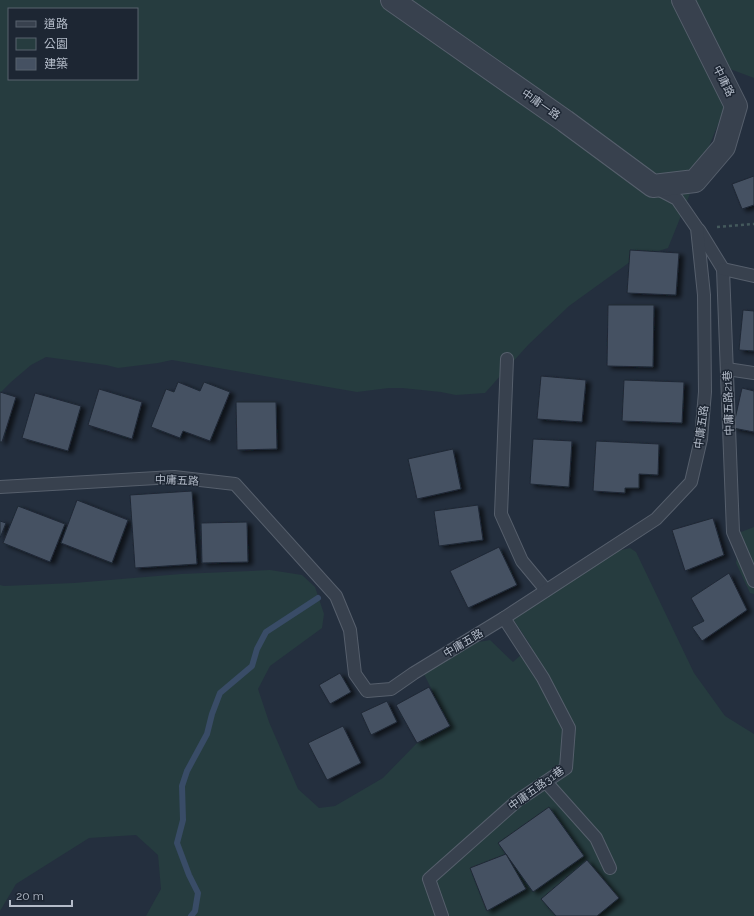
<svg xmlns="http://www.w3.org/2000/svg" width="754" height="916" viewBox="0 0 754 916" font-family="Raleway,'Noto Sans TC',sans-serif">
<style>
.green{fill:#263c3f;fill-rule:evenodd}
.lines{fill:none;stroke-linecap:round;stroke-linejoin:round}
.stream{stroke:#394c67;stroke-width:6}
.building{fill:#455162;stroke:#1f2835;filter:url(#shadow)}
.lane-casing{stroke:#565f6c;stroke-width:14}
.street-casing{stroke:#565f6c;stroke-width:24}
.path{stroke:#44595c;stroke-width:2.5;stroke-dasharray:3 3;stroke-linecap:butt}
.lane{stroke:#38414e;stroke-width:12}
.street{stroke:#38414e;stroke-width:22}
.labels{text-anchor:middle;stroke-width:3;stroke-linejoin:round;paint-order:stroke}
.street-label{font-size:11px;fill:#b4bcc9;stroke:#1d2633}
</style>
<defs>
<filter id="shadow"><feDropShadow dx="4.5" dy="2.5" stdDeviation="2" flood-color="#0009"/></filter>
</defs>
<rect width="100%" height="100%" fill="#242f3e"/>
<g class="green">
<path d="M 0,0 L 754,0 L 754,78 L 730,69 L 725,80 L 725,107 L 668,248 L 634,259 L 569,306 L 528,345 L 485,393 L 456,395 L 441,392 L 402,388 L 389,388 L 357,392 L 172,360 L 158,363 L 118,368 L 106,365 L 46,357 L 31,365 L 11,382 L 0,393 ZM 9,9 L 137,9 L 137,79 L 9,79 Z"/>
<path d="M 754,527 L 754,594 L 750,593 L 736,563 L 741,532 Z"/>
<path d="M 630,548 L 636,552 L 694,673 L 725,716 L 754,734 L 754,916 L 146,916 L 161,889 L 158,855 L 136,835 L 89,838 L 16,884 L 0,911 L 0,585 L 4,586 L 74,583 L 181,574 L 270,570 L 302,575 L 315,587 L 324,614 L 322,628 L 270,666 L 258,689 L 269,722 L 298,789 L 319,808 L 335,806 L 383,778 L 417,743 L 450,726 L 424,674 L 473,643 L 490,640 L 513,662 L 531,646 L 513,619 L 617,551 Z"/>
</g>
<g class="lines">
<path class="stream" d="M 191,916 L 195,911 L 198,893 L 189,875 L 177,843 L 183,820 L 182,786 L 187,771 L 207,734 L 212,714 L 220,693 L 252,666 L 257,649 L 266,632 L 318,598"/>
</g>
<g class="building">
<path d="M 754,176 L 754,205 L 742,209 L 732,184 Z"/>
<path d="M 630,250 L 679,253 L 676,295 L 627,293 Z"/>
<path d="M 608,305 L 654,305 L 653,367 L 607,366 Z"/>
<path d="M 743,310 L 754,311 L 754,351 L 739,350 Z"/>
<path d="M 541,376 L 586,380 L 582,422 L 537,419 Z"/>
<path d="M 624,380 L 684,382 L 682,423 L 622,421 Z"/>
<path d="M 178,382 L 200,391 L 204,382 L 230,392 L 210,441 L 183,431 L 180,438 L 151,427 L 166,389 L 174,392 Z"/>
<path d="M 742,388 L 754,391 L 754,432 L 733,428 Z"/>
<path d="M 99,389 L 142,402 L 132,439 L 88,425 Z"/>
<path d="M 0,392 L 16,397 L 2,442 L 0,442 Z"/>
<path d="M 35,393 L 81,406 L 68,451 L 22,438 Z"/>
<path d="M 236,402 L 276,402 L 277,449 L 237,450 Z"/>
<path d="M 533,439 L 572,441 L 569,487 L 530,484 Z"/>
<path d="M 596,441 L 659,444 L 658,475 L 639,474 L 639,488 L 625,488 L 625,493 L 593,491 Z"/>
<path d="M 453,449 L 461,489 L 417,499 L 408,459 Z"/>
<path d="M 192,491 L 197,564 L 135,568 L 130,495 Z"/>
<path d="M 77,500 L 128,520 L 112,563 L 61,543 Z"/>
<path d="M 478,505 L 483,540 L 439,546 L 434,511 Z"/>
<path d="M 18,506 L 65,524 L 50,562 L 3,543 Z"/>
<path d="M 713,518 L 724,555 L 685,571 L 672,530 Z"/>
<path d="M 0,521 L 6,523 L 0,538 Z"/>
<path d="M 247,522 L 248,562 L 202,563 L 201,523 Z"/>
<path d="M 499,547 L 517,585 L 468,608 L 450,571 Z"/>
<path d="M 729,573 L 747,610 L 702,641 L 692,627 L 704,621 L 691,598 Z"/>
<path d="M 340,673 L 351,692 L 330,704 L 319,685 Z"/>
<path d="M 429,687 L 450,726 L 417,743 L 396,705 Z"/>
<path d="M 387,701 L 397,722 L 371,735 L 361,713 Z"/>
<path d="M 343,726 L 361,763 L 327,780 L 308,743 Z"/>
<path d="M 549,807 L 584,856 L 533,892 L 498,843 Z"/>
<path d="M 506,854 L 526,889 L 487,911 L 470,868 Z"/>
<path d="M 587,860 L 619,898 L 597,916 L 556,916 L 541,899 Z"/>
</g>
<g class="lines">
<defs>
<g id="lane">
<path d="M 699,230 L 723,269 L 733,532 L 754,581"/>
<path d="M 723,269 L 754,276"/>
<path d="M 507,359 L 501,514 L 522,561 L 546,590"/>
<path d="M 727,369 L 754,373"/>
<path d="M 0,487 L 174,477 L 235,484 L 336,596 L 350,630 L 355,674 L 367,691 L 391,689 L 414,673 L 504,618 L 656,519 L 691,482 L 701,439 L 705,392 L 704,295 L 697,228 L 677,199 L 656,188"/>
<path d="M 546,782 L 596,838 L 610,868"/>
<path d="M 442,916 L 429,879 L 517,801 L 566,768 L 569,728 L 543,678 L 504,618"/>
</g>
<path id="street" d="M 392,0 L 565,121 L 653,186 L 695,181 L 724,147 L 736,106 L 683,0"/>
</defs>
<use href="#lane" class="lane-casing"/>
<use href="#street" class="street-casing"/>
<path class="path" d="M 717,227 L 754,224"/>
<use href="#lane" class="lane"/>
<use href="#street" class="street"/>
</g>
<g class="labels">
<g class="street-label">
<text transform="translate(724 81) rotate(63)" y="4">中庸路</text>
<text transform="translate(541 104) rotate(35)" y="4">中庸一路</text>
<text transform="translate(728 403) rotate(-92)" y="4">中庸五路21巷</text>
<text transform="translate(701 427) rotate(-82)" y="4">中庸五路</text>
<text transform="translate(177 480) rotate(2)" y="4">中庸五路</text>
<text transform="translate(463 643) rotate(-31)" y="4">中庸五路</text>
<text transform="translate(536 788) rotate(-36)" y="4">中庸五路31巷</text>
</g>
</g>
<rect x="8" y="8" width="130" height="72" fill="#1d2633" stroke="#59626f"/>
<rect x="16" y="21" width="20" height="6" fill="#38414e" stroke="#59626f"/>
<text x="44" y="28" font-size="12" fill="#b4bcc9">道路</text>
<rect x="16" y="38" width="20" height="12" fill="#263c3f" stroke="#59626f"/>
<text x="44" y="48" font-size="12" fill="#b4bcc9">公園</text>
<rect x="16" y="58" width="20" height="12" fill="#455162" stroke="#59626f"/>
<text x="44" y="68" font-size="12" fill="#b4bcc9">建築</text>
<path d="M10 900v6h62v-6" fill="none" stroke="#b4bcc9" stroke-width="2"/>
<text x="16" y="900" font-size="12" fill="#b4bcc9" stroke="#1d2633" stroke-width="3" paint-order="stroke">20 m</text>
</svg>
